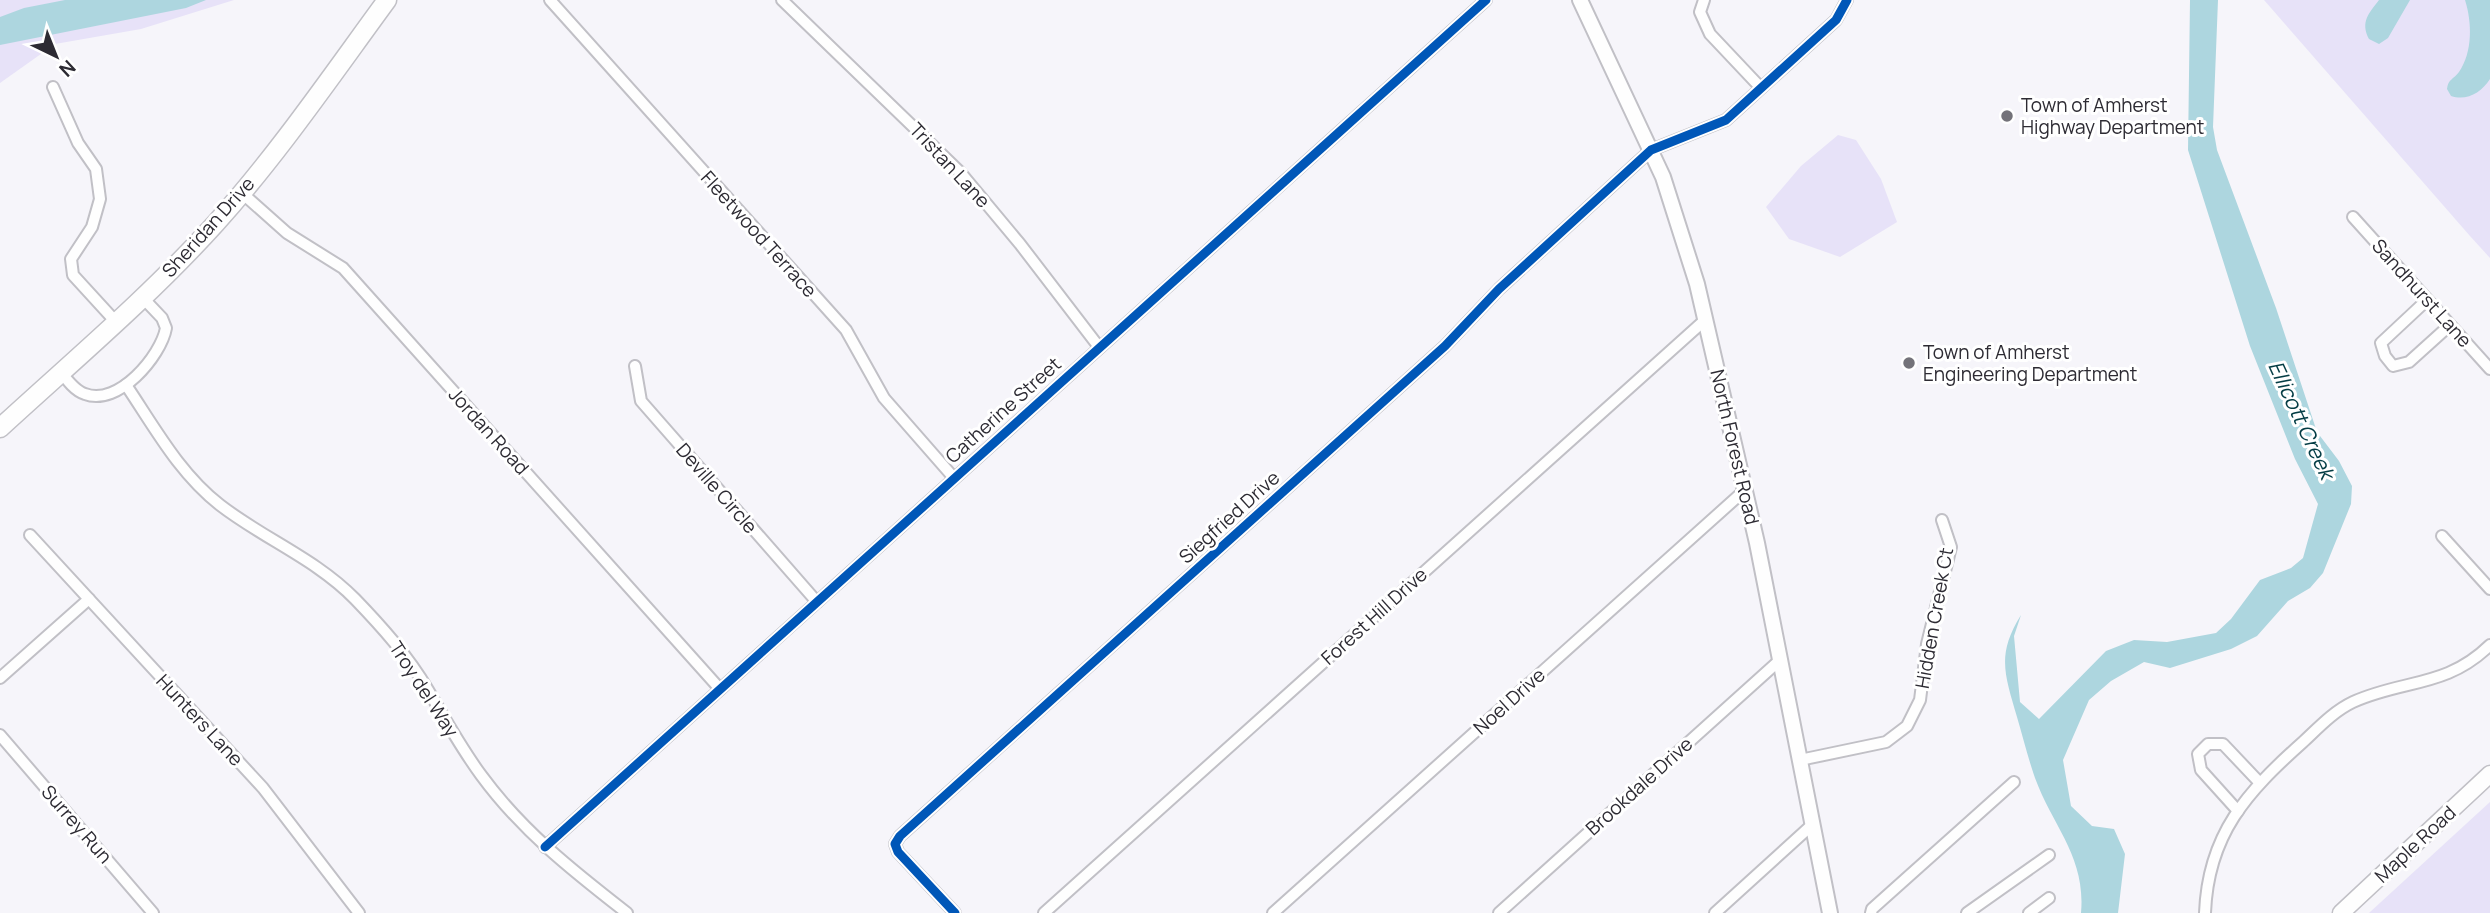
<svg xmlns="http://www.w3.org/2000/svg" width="2490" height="913" viewBox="0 0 2490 913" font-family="Manrope,sans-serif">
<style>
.green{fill:#e7e2f8}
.water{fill:#add6df}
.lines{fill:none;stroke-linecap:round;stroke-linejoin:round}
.minor-casing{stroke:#c1c0c6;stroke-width:14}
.tertiary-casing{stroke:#c1c0c6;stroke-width:18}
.secondary-casing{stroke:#c1c0c6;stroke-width:19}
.primary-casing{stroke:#c1c0c6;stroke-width:21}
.minor{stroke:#fefefe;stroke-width:10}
.tertiary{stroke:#fefefe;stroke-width:14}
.secondary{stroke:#fefefe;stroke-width:16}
.primary{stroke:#fefefe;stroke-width:18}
.cycleway-casing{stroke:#fff;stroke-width:13}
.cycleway{stroke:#0057b8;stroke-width:9}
.poi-dot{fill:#737279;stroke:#fff;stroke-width:2.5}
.labels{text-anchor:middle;stroke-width:6;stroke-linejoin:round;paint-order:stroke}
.poi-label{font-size:19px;fill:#2d2b33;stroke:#fff;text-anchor:start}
.street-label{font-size:19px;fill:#2d2b33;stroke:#fff}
.water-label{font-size:21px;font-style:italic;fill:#043d45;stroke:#fff}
</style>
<rect width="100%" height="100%" fill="#f6f5fa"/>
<g class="green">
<path d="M 0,0 L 234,0 L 141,29 L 55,44 L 0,83 Z"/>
<path d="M 2264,0 L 2490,0 L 2490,258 L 2470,236 Z"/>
<path d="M 1838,135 L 1856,140 L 1881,179 L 1897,222 L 1840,257 L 1789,239 L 1766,207 L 1801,166 Z"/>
<path d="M 2490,802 L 2490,913 L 2369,913 Z"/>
</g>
<g class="water">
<path d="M 65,0 L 206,0 L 186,8 L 0,45 L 0,17 L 24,8 Z"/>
<path d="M 2190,0 L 2218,0 L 2213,127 L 2217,150 L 2276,308 L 2317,432 L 2339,461 L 2352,486 L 2351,504 L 2323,573 L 2310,588 L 2288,601 L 2257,636 L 2231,649 L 2170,668 L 2144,662 L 2111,681 L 2089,700 L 2063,760 L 2071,806 L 2092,826 L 2114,829 L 2125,854 L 2118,913 L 2081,913 C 2086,857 2053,827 2035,778 C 2028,758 2023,737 2017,717 C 2005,675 1996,655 2021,615 L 2014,636 L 2020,702 L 2039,719 L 2106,651 L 2134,640 L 2167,642 L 2216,633 L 2231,619 L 2260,580 L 2291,568 L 2303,558 L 2318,504 L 2295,459 L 2250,346 L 2188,150 Z"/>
<path d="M 2379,0 L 2410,0 L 2388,38 L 2379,44 L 2369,39 C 2360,22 2369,13 2379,0 Z"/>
<path d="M 2465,0 L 2490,0 L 2490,79 C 2481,93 2467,101 2451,96 L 2447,89 C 2448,79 2454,79 2459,72 C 2473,52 2472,22 2465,0 Z"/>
</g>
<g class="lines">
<defs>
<g id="minor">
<path d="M 550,0 L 846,330 L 884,398 L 954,478"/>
<path d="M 782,0 L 960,172 L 1020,244 L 1099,347"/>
<path d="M 1704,0 L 1700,12 L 1710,34 L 1761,88"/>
<path d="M 53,87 L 78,143 L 96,169 L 100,199 L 92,227 L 71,259 L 73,275 L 116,322"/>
<path d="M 242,193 L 287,233 L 343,268 L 720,689"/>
<path d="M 2353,217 L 2490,369"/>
<path d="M 2427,300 L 2381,343 L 2385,356 L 2393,366 L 2409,362 L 2450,325"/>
<path d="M 635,366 L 641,401 L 817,602"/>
<path d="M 61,372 C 67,380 75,391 85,394 C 118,407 161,356 166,328 L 162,318 L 143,298"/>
<path d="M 126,385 C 155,428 179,473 220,505 C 264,539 316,559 355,599 C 382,627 408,656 428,690 C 445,719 461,748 481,775 C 522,831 573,871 627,913"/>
<path d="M 30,535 L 263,788 L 359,913"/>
<path d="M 2442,536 L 2490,589"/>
<path d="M 0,678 L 89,599"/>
<path d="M 0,735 L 153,913"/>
<path d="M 1800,760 L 1886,742 L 1907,726 L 1920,700 L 1927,644 L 1951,547 L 1942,520"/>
<path d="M 2238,811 L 2201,770 L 2198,754 L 2208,744 L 2223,744 L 2259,782"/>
<path d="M 545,847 L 1486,0"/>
<path d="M 955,913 L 898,852 L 895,844 L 900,836 L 1445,346 L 1499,289 L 1651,150 L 1726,120 L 1836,20 L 1847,0"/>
<path d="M 1044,913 L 1705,320"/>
<path d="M 1273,913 L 1745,490"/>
<path d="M 1499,913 L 1780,660"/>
<path d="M 1715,913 L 1813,824"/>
<path d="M 1871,913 L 1872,909 L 2014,782"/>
<path d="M 1967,913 L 2049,855"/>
<path d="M 2029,913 L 2049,898"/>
<path d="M 2205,913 C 2208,834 2247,792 2303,742 C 2319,727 2334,711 2353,702 C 2404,679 2446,688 2490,645"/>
</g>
<path id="tertiary" d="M 1580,0 L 1663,177 L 1697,284 L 1757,543 L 1830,913"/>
<path id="secondary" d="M 2341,913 L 2490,774"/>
<path id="primary" d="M 0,428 C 73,361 149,297 216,223 C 278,154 332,75 387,0"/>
</defs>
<use href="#minor" class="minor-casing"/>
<use href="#tertiary" class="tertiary-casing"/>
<use href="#secondary" class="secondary-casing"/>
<use href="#primary" class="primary-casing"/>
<use href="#minor" class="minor"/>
<use href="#tertiary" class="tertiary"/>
<use href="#secondary" class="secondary"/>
<use href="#primary" class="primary"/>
<defs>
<g id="cycleway">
<path d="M 545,847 L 1486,0"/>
<path d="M 955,913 L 898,852 L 895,844 L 900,836 L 1445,346 L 1499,289 L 1651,150 L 1726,120 L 1836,20 L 1847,0"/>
</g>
</defs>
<use href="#cycleway" class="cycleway-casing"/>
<use href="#cycleway" class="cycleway"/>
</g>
<g class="poi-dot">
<circle cx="2007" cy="116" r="7"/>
<circle cx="1909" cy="363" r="7"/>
</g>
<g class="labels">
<g class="poi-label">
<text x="2021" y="112">Town of Amherst<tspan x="2021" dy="22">Highway Department</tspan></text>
<text x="1923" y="359">Town of Amherst<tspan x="1923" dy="22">Engineering Department</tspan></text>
</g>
<g class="street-label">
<text transform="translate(950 165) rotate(47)" y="7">Tristan Lane</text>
<text transform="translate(208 227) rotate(-48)" y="7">Sheridan Drive</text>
<text transform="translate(759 234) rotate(48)" y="7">Fleetwood Terrace</text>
<text transform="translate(2422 293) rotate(48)" y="7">Sandhurst Lane</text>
<text transform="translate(1003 410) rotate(-42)" y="7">Catherine Street</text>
<text transform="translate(489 431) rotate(48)" y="7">Jordan Road</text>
<text transform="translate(1735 447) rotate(77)" y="7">North Forest Road</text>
<text transform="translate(717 488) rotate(49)" y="7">Deville Circle</text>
<text transform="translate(1229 517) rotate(-42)" y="7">Siegfried Drive</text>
<text transform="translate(1374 616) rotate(-42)" y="7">Forest Hill Drive</text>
<text transform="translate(1934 618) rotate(-80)" y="7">Hidden Creek Ct</text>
<text transform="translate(424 689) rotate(57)" y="7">Troy del Way</text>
<text transform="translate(1509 701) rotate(-42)" y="7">Noel Drive</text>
<text transform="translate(200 720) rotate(47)" y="7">Hunters Lane</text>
<text transform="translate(1639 786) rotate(-42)" y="7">Brookdale Drive</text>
<text transform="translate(77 824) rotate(49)" y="7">Surrey Run</text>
<text transform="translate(2415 844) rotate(-43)" y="7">Maple Road</text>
</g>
<g class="water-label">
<text transform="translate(2301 420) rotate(65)" y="7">Ellicott Creek</text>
</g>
</g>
<g transform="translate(56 56) rotate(137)" stroke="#ffffff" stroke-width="5" paint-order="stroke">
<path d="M0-5L12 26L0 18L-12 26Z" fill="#2d2b33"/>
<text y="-10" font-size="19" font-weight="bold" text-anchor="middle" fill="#2d2b33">N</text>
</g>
</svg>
